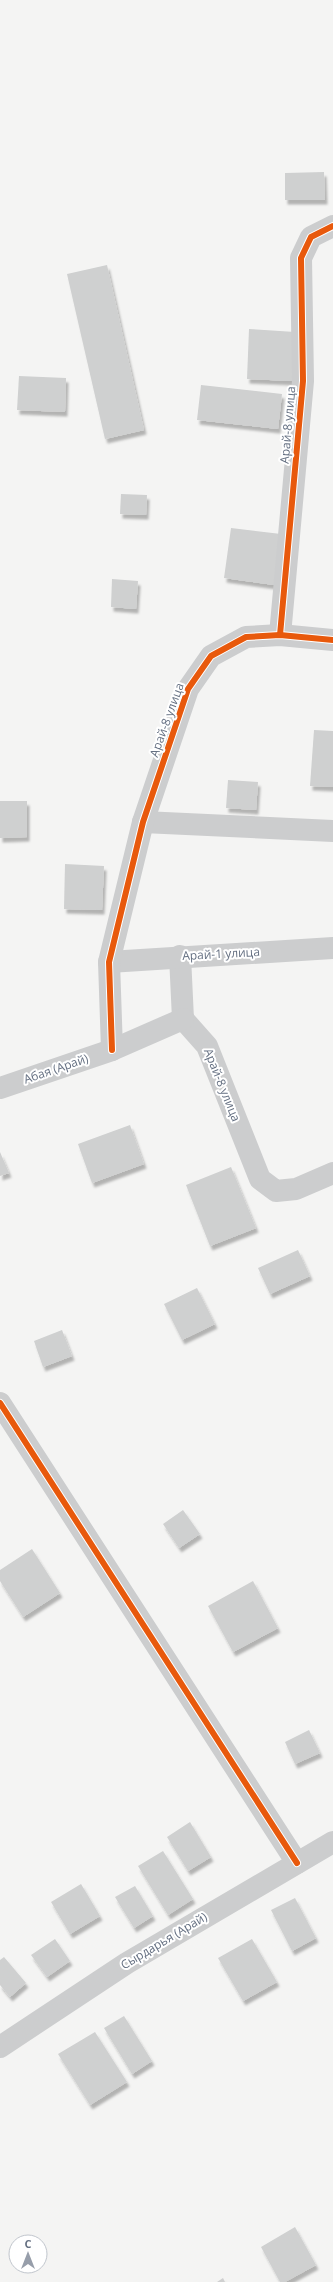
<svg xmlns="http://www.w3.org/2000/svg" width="333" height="2282" viewBox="0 0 333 2282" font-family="'Open Sans',sans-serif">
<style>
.building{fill:#cfd0d0;filter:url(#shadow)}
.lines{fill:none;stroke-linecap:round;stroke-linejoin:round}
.minor{stroke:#cccdce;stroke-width:22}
.cycleway-casing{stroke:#fff;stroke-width:8}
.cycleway{stroke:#e8590c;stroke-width:6}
.labels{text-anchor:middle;stroke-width:4;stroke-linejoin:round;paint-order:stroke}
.street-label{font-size:12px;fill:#657082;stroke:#fff}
</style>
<defs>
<filter id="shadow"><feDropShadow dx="2.5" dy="4.5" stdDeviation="1" flood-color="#0004"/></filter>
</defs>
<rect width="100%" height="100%" fill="#f4f4f3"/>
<g class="building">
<path d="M 324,172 L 325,200 L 285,200 L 285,173 Z"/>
<path d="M 107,265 L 144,430 L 105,439 L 67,274 Z"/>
<path d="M 249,329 L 295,332 L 292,381 L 247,379 Z"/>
<path d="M 19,376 L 66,378 L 65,412 L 17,410 Z"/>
<path d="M 201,385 L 282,394 L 278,429 L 197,420 Z"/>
<path d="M 121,494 L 147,495 L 146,515 L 120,514 Z"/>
<path d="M 231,528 L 281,534 L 274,585 L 224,578 Z"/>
<path d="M 112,579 L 138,581 L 136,609 L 111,607 Z"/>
<path d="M 314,730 L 333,731 L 333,787 L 310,786 Z"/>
<path d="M 228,780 L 258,782 L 256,810 L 226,808 Z"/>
<path d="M 0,801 L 27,801 L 27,837 L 0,838 Z"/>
<path d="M 65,864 L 104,866 L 102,910 L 64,909 Z"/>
<path d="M 130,1125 L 144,1164 L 92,1183 L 78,1144 Z"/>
<path d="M 0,1152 L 9,1173 L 0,1176 Z"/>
<path d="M 231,1167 L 256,1228 L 210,1246 L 186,1185 Z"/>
<path d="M 298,1250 L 310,1276 L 270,1294 L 258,1268 Z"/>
<path d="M 197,1288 L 215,1324 L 182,1340 L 164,1304 Z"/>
<path d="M 62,1330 L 72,1356 L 43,1367 L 34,1341 Z"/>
<path d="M 183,1510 L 200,1534 L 179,1548 L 163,1524 Z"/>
<path d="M 32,1549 L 60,1593 L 23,1617 L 0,1581 L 0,1570 Z"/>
<path d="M 253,1581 L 278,1628 L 233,1652 L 208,1606 Z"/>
<path d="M 309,1730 L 320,1753 L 295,1764 L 285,1742 Z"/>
<path d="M 190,1822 L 211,1857 L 188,1871 L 167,1837 Z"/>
<path d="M 163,1851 L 193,1899 L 168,1915 L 138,1866 Z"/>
<path d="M 81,1884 L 100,1916 L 70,1934 L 51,1902 Z"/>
<path d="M 135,1886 L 153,1916 L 134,1928 L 115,1897 Z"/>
<path d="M 295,1898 L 316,1938 L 292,1951 L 271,1910 Z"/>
<path d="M 55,1939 L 70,1961 L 47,1977 L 31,1955 Z"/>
<path d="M 252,1939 L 277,1982 L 243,2001 L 218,1958 Z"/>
<path d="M 4,1957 L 26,1983 L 10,1997 L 0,1985 L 0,1960 Z"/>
<path d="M 124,2016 L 152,2061 L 132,2074 L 104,2028 Z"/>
<path d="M 95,2032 L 127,2082 L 90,2105 L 58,2054 Z"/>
<path d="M 295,2227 L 316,2265 L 285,2282 L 280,2282 L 261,2247 Z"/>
<path d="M 223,2278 L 225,2282 L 217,2282 Z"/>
</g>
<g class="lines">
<g class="minor">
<path d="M 280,635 L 303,381 L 301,258 L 311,237 L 333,226"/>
<path d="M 143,822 L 333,831"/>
<path d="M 180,956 L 183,1019"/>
<path d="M 109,962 L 333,948"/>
<path d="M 183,1019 L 207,1046 L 260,1179 L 276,1191 L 296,1189 L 333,1173"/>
<path d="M 112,1050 L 109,962 L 143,822 L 188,689 L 211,656 L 246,637 L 280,635 L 333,640"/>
<path d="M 0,1088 L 112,1050 L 183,1019"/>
<path d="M 0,1403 L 297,1863"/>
<path d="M 0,2047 L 127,1963 L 333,1842"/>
</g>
<defs>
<g id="cycleway">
<path d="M 280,635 L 303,381 L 301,258 L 311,237 L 333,226"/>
<path d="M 112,1050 L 109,962 L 143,822 L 188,689 L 211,656 L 246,637 L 280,635 L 333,640"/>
<path d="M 0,1403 L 297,1863"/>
</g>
</defs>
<use href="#cycleway" class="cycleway-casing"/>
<use href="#cycleway" class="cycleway"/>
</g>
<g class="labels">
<g class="street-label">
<text transform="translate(288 425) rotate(-85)" y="4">Арай-8 улица</text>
<text transform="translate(167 720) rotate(-70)" y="4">Арай-8 улица</text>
<text transform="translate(221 954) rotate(-3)" y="4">Арай-1 улица</text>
<text transform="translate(56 1069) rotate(-19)" y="4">Абая (Арай)</text>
<text transform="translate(222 1085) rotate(68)" y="4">Арай-8 улица</text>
<text transform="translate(164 1941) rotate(-31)" y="4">Сырдарья (Арай)</text>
</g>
</g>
<g transform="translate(28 2254)"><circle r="19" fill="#ffffff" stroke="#c1c6cd"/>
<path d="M0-3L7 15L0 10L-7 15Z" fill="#979eaa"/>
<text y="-6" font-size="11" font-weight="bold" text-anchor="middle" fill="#657082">С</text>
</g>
</svg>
